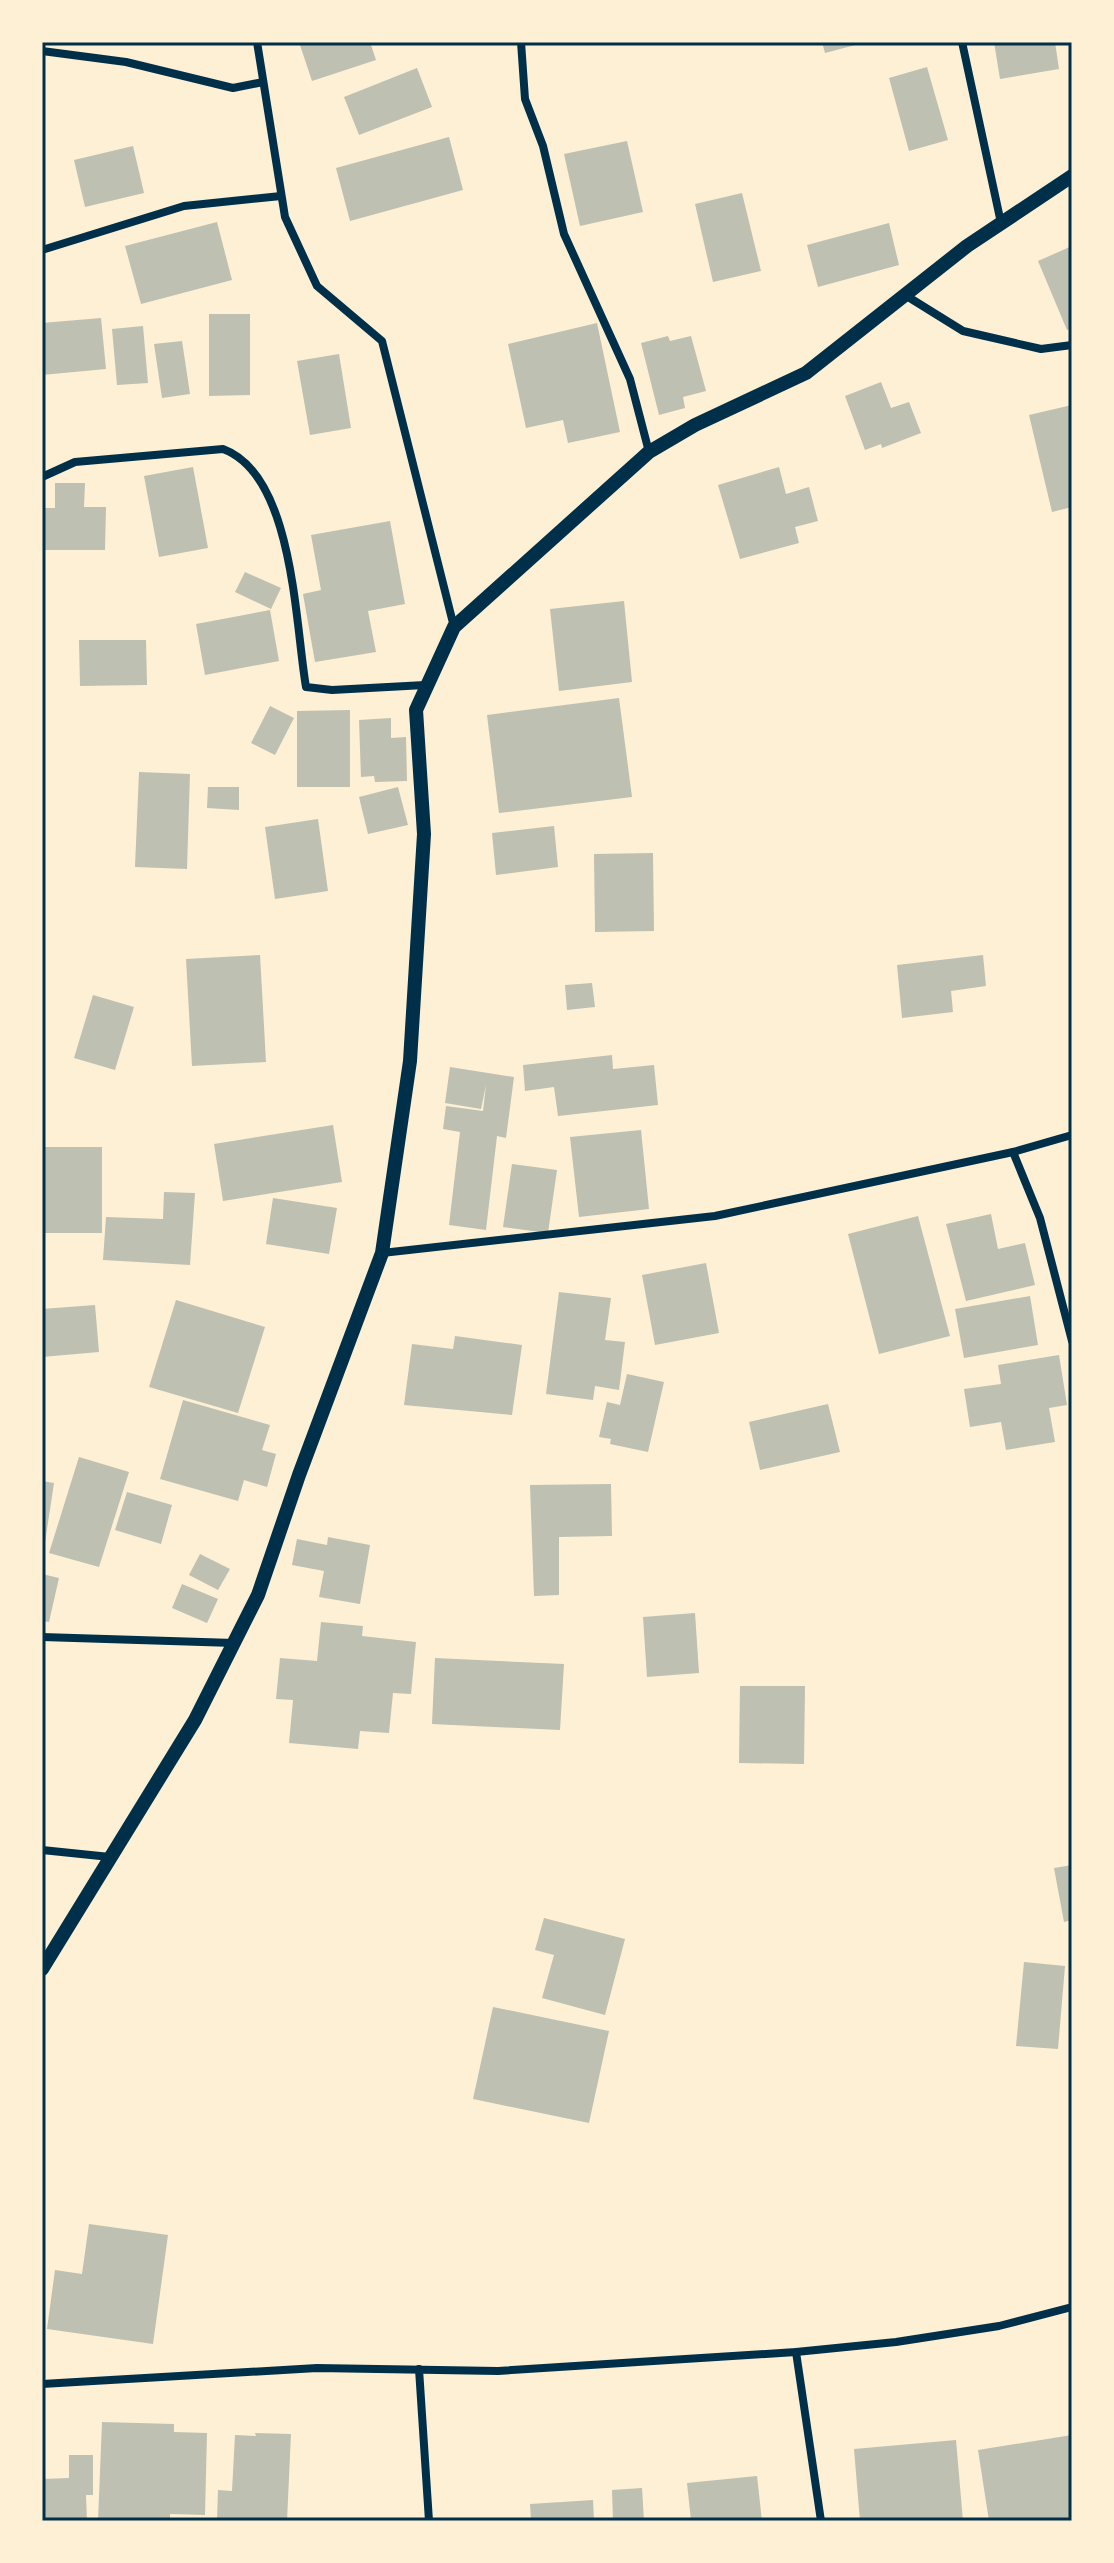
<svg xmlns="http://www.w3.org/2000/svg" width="1114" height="2563" viewBox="0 0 1114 2563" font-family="Figtree,sans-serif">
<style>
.building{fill:#bec0b2}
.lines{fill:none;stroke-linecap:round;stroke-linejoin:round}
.minor{stroke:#003049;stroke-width:8}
.tertiary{stroke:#003049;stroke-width:14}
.neatline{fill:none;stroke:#003049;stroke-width:3}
</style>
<rect width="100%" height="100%" fill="#fdf0d5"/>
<g class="building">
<path d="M 299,42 L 370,42 L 376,60 L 312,81 Z"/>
<path d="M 822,42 L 862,42 L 863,43 L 825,53 Z"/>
<path d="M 994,42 L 1055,42 L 1059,69 L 1000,79 Z"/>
<path d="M 927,67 L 948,140 L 909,151 L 889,78 Z"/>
<path d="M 417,68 L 432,107 L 359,135 L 344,97 Z"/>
<path d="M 449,137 L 463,190 L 350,221 L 336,168 Z"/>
<path d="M 627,141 L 643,212 L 580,226 L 564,154 Z"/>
<path d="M 133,146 L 144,193 L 85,207 L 74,160 Z"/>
<path d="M 742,193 L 761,271 L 713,282 L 695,204 Z"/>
<path d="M 217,222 L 232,280 L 141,304 L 125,246 Z"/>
<path d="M 889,223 L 899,265 L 818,287 L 807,245 Z"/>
<path d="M 1072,246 L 1072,328 L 1067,330 L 1038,261 Z"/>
<path d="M 209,314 L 250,314 L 250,395 L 209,396 Z"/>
<path d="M 101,318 L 106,369 L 42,375 L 42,323 Z"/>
<path d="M 597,323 L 620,432 L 568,443 L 563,420 L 526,428 L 508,344 Z"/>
<path d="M 143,326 L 148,383 L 117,385 L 112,329 Z"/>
<path d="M 668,336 L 670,341 L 691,336 L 706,391 L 683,397 L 685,408 L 659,415 L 641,343 Z"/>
<path d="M 182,341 L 190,394 L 162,398 L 154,344 Z"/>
<path d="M 339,354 L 351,428 L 310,435 L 297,361 Z"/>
<path d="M 881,382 L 891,408 L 909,402 L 921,433 L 882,448 L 881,444 L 865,450 L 845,396 Z"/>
<path d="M 1072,405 L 1072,507 L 1052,512 L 1029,415 Z"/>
<path d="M 193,467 L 208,548 L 159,557 L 144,476 Z"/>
<path d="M 779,467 L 786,494 L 809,487 L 818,521 L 795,527 L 799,543 L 740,559 L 718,485 Z"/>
<path d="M 55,483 L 85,483 L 84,507 L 106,507 L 105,550 L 42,550 L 42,508 L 55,508 Z"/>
<path d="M 390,521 L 405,604 L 368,611 L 376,652 L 315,662 L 303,594 L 321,590 L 311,535 Z"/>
<path d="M 245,572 L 281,588 L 271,609 L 235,592 Z"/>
<path d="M 624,601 L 632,682 L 559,691 L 550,609 Z"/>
<path d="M 270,610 L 279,661 L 205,675 L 196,624 Z"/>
<path d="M 79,640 L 146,640 L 147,685 L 80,686 Z"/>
<path d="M 619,698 L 632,797 L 499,813 L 487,715 Z"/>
<path d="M 270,706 L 294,718 L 275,755 L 251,743 Z"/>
<path d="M 350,710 L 350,787 L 297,787 L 297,711 Z"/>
<path d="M 391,718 L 391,738 L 406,737 L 407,781 L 375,782 L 374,776 L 361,777 L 359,720 Z"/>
<path d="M 139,772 L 190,774 L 187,869 L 135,867 Z"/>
<path d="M 208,787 L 239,787 L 239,810 L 207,808 Z"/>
<path d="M 398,787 L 408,825 L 368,834 L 359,797 Z"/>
<path d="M 318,819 L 328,891 L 275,899 L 265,827 Z"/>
<path d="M 554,826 L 558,867 L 496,875 L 492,833 Z"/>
<path d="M 653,853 L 654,931 L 595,932 L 594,854 Z"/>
<path d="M 260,955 L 266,1062 L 192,1066 L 186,959 Z"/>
<path d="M 983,955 L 986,986 L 951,991 L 953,1012 L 902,1018 L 897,965 Z"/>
<path d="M 592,983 L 595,1007 L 567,1010 L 565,985 Z"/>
<path d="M 93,995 L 134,1007 L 115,1070 L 74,1058 Z"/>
<path d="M 612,1055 L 613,1069 L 654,1065 L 658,1105 L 558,1116 L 554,1087 L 525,1091 L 523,1065 Z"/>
<path d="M 450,1067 L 514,1077 L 506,1138 L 497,1136 L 486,1230 L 449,1225 L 460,1132 L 443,1129 L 446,1106 L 483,1111 L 486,1085 L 481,1109 L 445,1103 Z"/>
<path d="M 333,1125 L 342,1182 L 223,1201 L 214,1144 Z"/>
<path d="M 641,1130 L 649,1209 L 579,1217 L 570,1137 Z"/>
<rect x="42" y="1147" width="60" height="86"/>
<path d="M 512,1164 L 557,1170 L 548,1233 L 503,1227 Z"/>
<path d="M 164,1192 L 195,1193 L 190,1265 L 103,1260 L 106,1217 L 163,1219 Z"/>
<path d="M 273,1198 L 337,1208 L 329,1254 L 266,1244 Z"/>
<path d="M 991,1214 L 998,1249 L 1025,1243 L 1035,1285 L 966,1301 L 946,1224 Z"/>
<path d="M 918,1216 L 950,1336 L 879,1354 L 848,1234 Z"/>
<path d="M 706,1263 L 719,1333 L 655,1345 L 642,1275 Z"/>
<path d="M 559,1292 L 611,1298 L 605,1340 L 625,1342 L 619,1390 L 595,1386 L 593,1400 L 546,1394 Z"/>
<path d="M 1030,1296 L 1038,1345 L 964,1358 L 955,1309 Z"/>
<path d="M 176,1300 L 265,1327 L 238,1413 L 149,1387 Z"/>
<path d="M 95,1305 L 99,1352 L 42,1357 L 42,1309 Z"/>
<path d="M 455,1336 L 522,1345 L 512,1415 L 404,1405 L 412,1344 L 453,1349 Z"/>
<path d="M 1059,1355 L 1067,1405 L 1049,1408 L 1055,1442 L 1006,1450 L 1001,1422 L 970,1427 L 964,1389 L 1001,1384 L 998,1365 Z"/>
<path d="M 627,1374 L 664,1382 L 648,1452 L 610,1444 L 611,1439 L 599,1437 L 607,1402 L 620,1405 Z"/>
<path d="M 183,1400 L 270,1425 L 262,1450 L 276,1454 L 267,1487 L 244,1480 L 238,1501 L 160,1479 Z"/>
<path d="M 828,1404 L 840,1452 L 760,1470 L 749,1422 Z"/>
<path d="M 79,1457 L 129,1472 L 99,1567 L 49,1553 Z"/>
<path d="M 42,1481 L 54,1483 L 44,1549 L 42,1549 Z"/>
<path d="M 611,1484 L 612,1536 L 559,1537 L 559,1595 L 534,1596 L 530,1485 Z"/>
<path d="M 127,1492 L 172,1505 L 161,1544 L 115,1530 Z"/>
<path d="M 328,1537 L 370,1545 L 360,1604 L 319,1597 L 324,1571 L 292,1565 L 297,1539 L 327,1545 Z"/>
<path d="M 200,1554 L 230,1569 L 218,1590 L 189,1575 Z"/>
<path d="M 42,1574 L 59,1578 L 49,1622 L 42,1621 Z"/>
<path d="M 182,1584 L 218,1599 L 207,1623 L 172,1608 Z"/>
<path d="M 695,1613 L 699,1673 L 647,1677 L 643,1617 Z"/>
<path d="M 321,1622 L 363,1626 L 362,1636 L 416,1642 L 411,1694 L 393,1693 L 389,1733 L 360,1731 L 358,1749 L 289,1743 L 293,1700 L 276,1699 L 280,1658 L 317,1661 Z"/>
<path d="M 435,1658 L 564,1664 L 560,1730 L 432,1724 Z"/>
<path d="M 740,1686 L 805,1686 L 804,1764 L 739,1763 Z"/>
<path d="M 1072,1865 L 1072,1920 L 1064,1922 L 1054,1868 Z"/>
<path d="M 544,1918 L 625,1939 L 605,2015 L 542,1998 L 554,1955 L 535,1950 Z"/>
<path d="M 1024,1962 L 1065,1966 L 1058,2049 L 1016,2046 Z"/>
<path d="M 493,2007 L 609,2031 L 589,2123 L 473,2099 Z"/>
<path d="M 89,2224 L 168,2235 L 153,2344 L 47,2329 L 55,2270 L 82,2274 Z"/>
<path d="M 102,2422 L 174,2424 L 174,2432 L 207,2433 L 205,2515 L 170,2514 L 170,2521 L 98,2521 Z"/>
<path d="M 255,2433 L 291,2434 L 287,2521 L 217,2521 L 218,2490 L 232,2491 L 235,2435 L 256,2436 Z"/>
<path d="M 1072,2435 L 1072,2521 L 989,2521 L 978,2450 Z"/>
<path d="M 956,2440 L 963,2521 L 860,2521 L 854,2449 Z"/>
<path d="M 69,2455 L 93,2455 L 93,2495 L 86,2495 L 87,2521 L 42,2521 L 42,2479 L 69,2478 Z"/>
<path d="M 757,2476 L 762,2521 L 691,2521 L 687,2483 Z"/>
<path d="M 642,2488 L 644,2521 L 613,2521 L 612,2490 Z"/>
<path d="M 593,2500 L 594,2521 L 531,2521 L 530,2504 Z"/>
</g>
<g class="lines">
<g class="minor">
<path d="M 257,42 L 285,217 L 317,286 L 382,341 L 454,627"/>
<path d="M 521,42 L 525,99 L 543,146 L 564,234 L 630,379 L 649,452"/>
<path d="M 962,42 L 1001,223"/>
<path d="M 42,51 L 126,62 L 233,88 L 263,82"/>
<path d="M 42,250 L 184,206 L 281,196"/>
<path d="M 905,295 L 963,331 L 1041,349 L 1072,345"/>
<path d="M 42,477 L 75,462 L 223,449 C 294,475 295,624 306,687 L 332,690 L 425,685"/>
<path d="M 1013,1152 L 1040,1218 L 1072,1341"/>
<path d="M 382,1253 L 715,1216 L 1013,1152 L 1072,1135"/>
<path d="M 42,1637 L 234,1643"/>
<path d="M 42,1850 L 110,1857"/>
<path d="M 796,2352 L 821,2521"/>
<path d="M 419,2369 L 429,2521"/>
<path d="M 42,2384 L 317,2368 L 498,2371 L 796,2352 L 896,2342 L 999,2326 L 1072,2307"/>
</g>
<path class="tertiary" d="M 42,1969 L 195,1720 L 258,1595 L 299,1475 L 382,1253 L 410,1061 L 424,834 L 416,710 L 454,627 L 649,452 L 695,425 L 806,373 L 967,246 L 1072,176"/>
</g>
<rect width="1114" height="2563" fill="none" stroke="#fdf0d5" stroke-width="88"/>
<rect x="44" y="44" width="1026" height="2475" class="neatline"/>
</svg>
